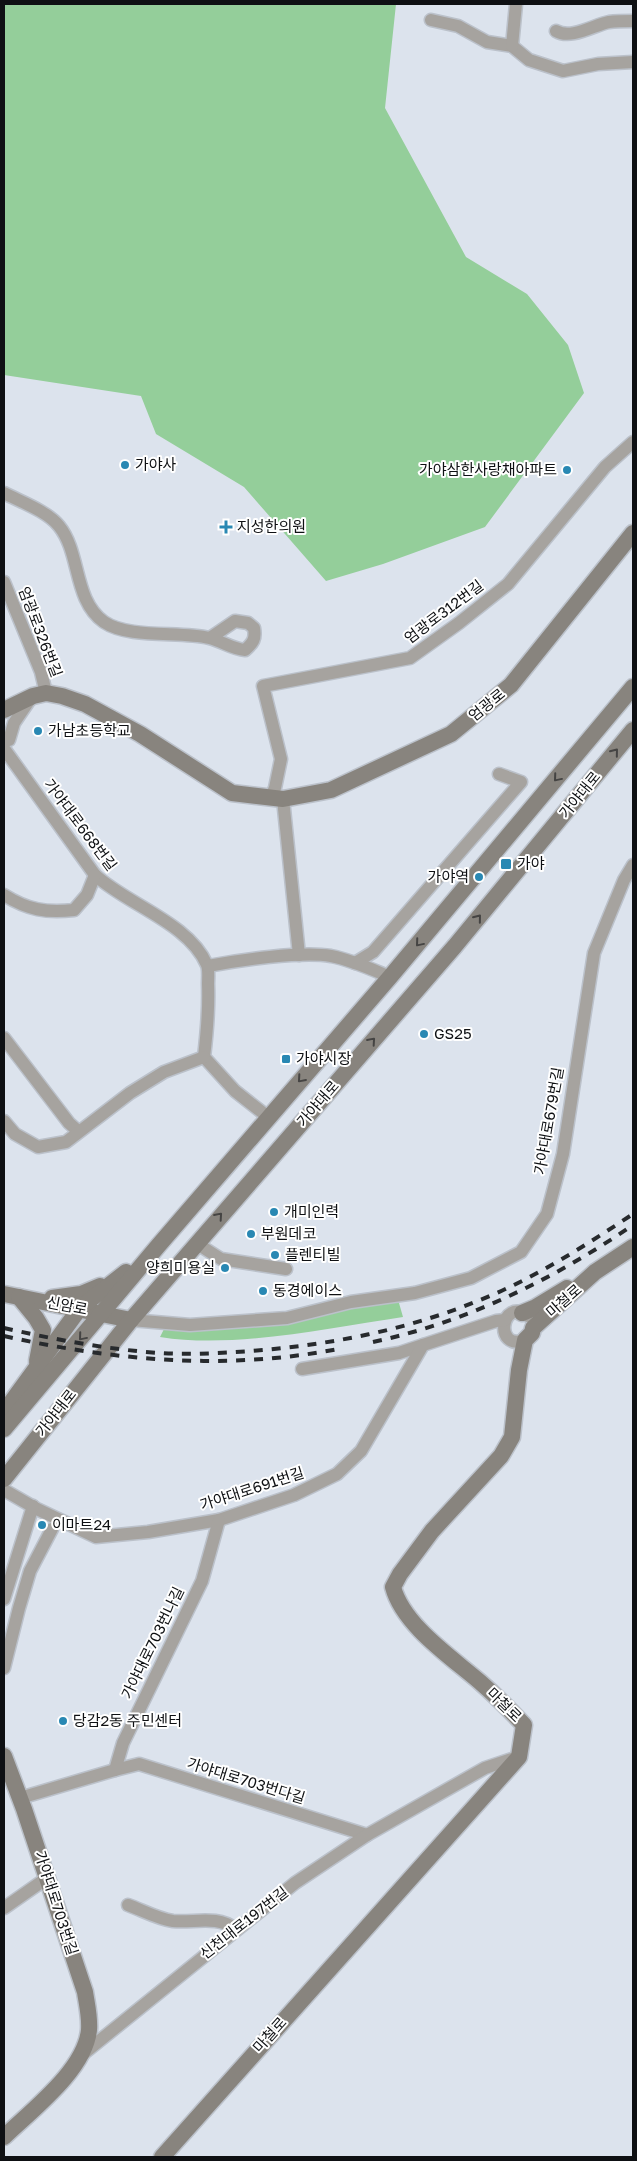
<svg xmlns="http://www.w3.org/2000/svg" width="637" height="2161" viewBox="0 0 637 2161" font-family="'Golos Text','Noto Sans KR',sans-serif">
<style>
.green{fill:#94ce9a}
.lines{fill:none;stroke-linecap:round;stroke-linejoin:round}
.street-casing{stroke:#bbc1ca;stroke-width:15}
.secondary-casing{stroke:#bbc1ca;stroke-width:19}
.street{stroke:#a6a39f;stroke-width:12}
.secondary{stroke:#88847e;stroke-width:16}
.rail{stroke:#272a2d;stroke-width:4;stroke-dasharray:9 9;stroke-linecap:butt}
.oneway{stroke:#454443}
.poi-dot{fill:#2988b3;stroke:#fff;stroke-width:2}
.labels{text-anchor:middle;stroke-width:4;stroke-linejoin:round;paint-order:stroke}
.poi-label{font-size:15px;fill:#0e1013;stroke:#fff;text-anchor:start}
.street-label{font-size:15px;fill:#0e1013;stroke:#fff}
</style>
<rect width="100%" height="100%" fill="#dce3ed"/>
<g class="green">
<path d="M 4,4 L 396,4 L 385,108 L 466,257 L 527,294 L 568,345 L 584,393 L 485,527 L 383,564 L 326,581 L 244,487 L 156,434 L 141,396 L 4,375 Z"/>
<path d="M 381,1298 L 399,1303 L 403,1317 C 329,1328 234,1349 160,1337 L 167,1323 L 287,1318 Z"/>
</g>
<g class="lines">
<defs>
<g id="street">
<path d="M 431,20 L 458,26 L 487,42 L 512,46 L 529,60 L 563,71 L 598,64 L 633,62"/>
<path d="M 556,31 C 571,40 594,25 609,22 C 617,21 625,21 633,21"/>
<path d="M 512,46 L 516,4"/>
<path d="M 4,493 C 21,502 47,511 59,526 C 81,553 73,600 104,622 C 129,639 180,631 209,638 C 222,641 232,649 245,650 C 253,643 256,639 254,628 L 248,623 L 235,621 L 210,638"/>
<path d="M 4,582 L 41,672 L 46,693"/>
<path d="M 9,740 L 14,723 L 31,698"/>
<path d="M 5,750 L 95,875 C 128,905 189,923 207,965 C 209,970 208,979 208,984 C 209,1009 207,1032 204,1057 L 235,1091 L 268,1117"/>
<path d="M 271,797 L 275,788 L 281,759 L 263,686 L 410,658 L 459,623 L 508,584 L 605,467 L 633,442"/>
<path d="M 283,799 L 299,955"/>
<path d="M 4,895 C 28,910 46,913 74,910 L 87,895 L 95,875"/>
<path d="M 355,963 L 373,952 L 521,782 L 499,774"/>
<path d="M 208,966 C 239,960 301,951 331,956 C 352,960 371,969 390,977"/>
<path d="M 4,1038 L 69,1123 L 78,1131"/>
<path d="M 4,1121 L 15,1134 L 38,1147 L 66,1142 L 130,1093 L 164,1072 L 204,1057"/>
<path d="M 196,1243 L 221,1259 L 286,1269"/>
<path d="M 131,1320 L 190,1325 L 287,1318 L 351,1302 L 415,1293 L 471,1278 L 521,1252 L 547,1214 L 563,1154 L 594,953 L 624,880 L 633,865"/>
<path d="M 525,1340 C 493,1352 501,1296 528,1316"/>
<path d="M 302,1369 L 399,1353 L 423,1345"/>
<path d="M 4,1490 L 37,1509 L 96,1537 L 148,1532 L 219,1520 L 294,1495 L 337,1474 L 361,1451 L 423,1345 L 496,1321 L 505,1320"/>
<path d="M 4,1599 L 33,1506"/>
<path d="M 4,1668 L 19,1608 L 30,1571 L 52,1529"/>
<path d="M 115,1770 L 139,1764 L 367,1835"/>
<path d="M 20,1798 L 115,1770 L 123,1743 L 202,1581 L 219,1520"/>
<path d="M 128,1905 C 142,1910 158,1919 173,1921 C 194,1923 218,1915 235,1929"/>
<path d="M 4,1908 L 47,1878"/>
<path d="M 83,2054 L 295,1883 L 367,1835 L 485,1768 L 518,1757"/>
</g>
<g id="secondary">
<path d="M 4,710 L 33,696 L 46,693 L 62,696 L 85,704 L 140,734 L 232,793 L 283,799 L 331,790 L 451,734 L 511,685 L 633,533"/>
<path d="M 4,1294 L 131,1320"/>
<path d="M 19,1297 L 36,1318 L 43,1330 L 37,1361"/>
<path d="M 52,1298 L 81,1294 L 100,1286"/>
<path d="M 522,1313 L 534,1308 L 567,1288"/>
<path d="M 4,1412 L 80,1308 L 126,1272"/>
<path d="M 4,1429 L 158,1246 L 390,977 L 633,687"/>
<path d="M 4,1479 L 131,1320 L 455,946 L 633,730"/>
<path d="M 4,1756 L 24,1809 L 85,1992 C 87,2005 90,2017 89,2030 C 85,2070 32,2110 4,2137"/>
<path d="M 162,2157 L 519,1757 L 524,1725 C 510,1710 496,1696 480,1682 C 451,1657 403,1625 393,1587 L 400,1574 L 432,1531 L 501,1456 L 512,1437 L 519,1370 L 525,1340 L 532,1333 L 533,1328 L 595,1272 L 633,1247"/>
</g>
</defs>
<use href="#street" class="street-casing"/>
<use href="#secondary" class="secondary-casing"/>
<use href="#street" class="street"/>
<use href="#secondary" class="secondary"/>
<g class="rail">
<path d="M 4,1328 C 52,1339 111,1350 160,1353 C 191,1355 221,1353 251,1351 C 328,1345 403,1331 475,1302 C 532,1280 583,1247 633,1214"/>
<path d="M 4,1336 C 116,1361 230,1371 343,1348"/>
<path d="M 373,1342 C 467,1322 554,1279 633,1225"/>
</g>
</g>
<defs><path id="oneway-chevron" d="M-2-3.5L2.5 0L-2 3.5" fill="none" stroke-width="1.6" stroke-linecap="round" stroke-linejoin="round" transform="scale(1.25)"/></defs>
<g class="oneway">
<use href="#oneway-chevron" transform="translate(615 752) rotate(-51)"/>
<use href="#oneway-chevron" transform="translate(557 778) rotate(130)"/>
<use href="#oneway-chevron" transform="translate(478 918) rotate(-51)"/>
<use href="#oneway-chevron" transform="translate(419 943) rotate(130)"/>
<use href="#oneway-chevron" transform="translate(372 1041) rotate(-49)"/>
<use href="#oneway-chevron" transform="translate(301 1079) rotate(131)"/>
<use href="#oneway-chevron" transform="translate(219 1216) rotate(-49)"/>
<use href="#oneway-chevron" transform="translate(82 1337) rotate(130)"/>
</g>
<g class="poi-dot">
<circle cx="125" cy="465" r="5"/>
<circle cx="567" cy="470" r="5"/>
<path d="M223.5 519.5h5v5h5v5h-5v5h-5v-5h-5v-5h5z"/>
<circle cx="38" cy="731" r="5"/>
<rect x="500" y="858" width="12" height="12" rx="2.5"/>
<circle cx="479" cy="877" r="5"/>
<circle cx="424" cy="1034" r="5"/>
<rect x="281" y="1054" width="10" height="10" rx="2.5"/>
<circle cx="274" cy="1212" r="5"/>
<circle cx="251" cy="1234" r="5"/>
<circle cx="275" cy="1255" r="5"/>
<circle cx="225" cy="1268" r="5"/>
<circle cx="263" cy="1291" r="5"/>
<circle cx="42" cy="1525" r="5"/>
<circle cx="63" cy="1721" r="5"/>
</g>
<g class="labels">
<g class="poi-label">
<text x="135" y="470">가야사</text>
<text x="557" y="475" text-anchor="end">가야삼한사랑채아파트</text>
<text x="237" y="532">지성한의원</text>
<text x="48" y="736">가남초등학교</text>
<text x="517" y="869">가야</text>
<text x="469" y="882" text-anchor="end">가야역</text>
<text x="434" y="1039">GS25</text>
<text x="296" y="1064">가야시장</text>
<text x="284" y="1217">개미인력</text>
<text x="261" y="1239">부원데코</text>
<text x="285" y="1260">플렌티빌</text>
<text x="215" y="1273" text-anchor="end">양희미용실</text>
<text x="273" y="1296">동경에이스</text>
<text x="52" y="1530">이마트24</text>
<text x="73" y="1726">당감2동 주민센터</text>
</g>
<g class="street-label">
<text transform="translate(444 612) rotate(-37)" y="5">엄광로312번길</text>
<text transform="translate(40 632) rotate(69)" y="5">엄광로326번길</text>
<text transform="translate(487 705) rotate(-39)" y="5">엄광로</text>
<text transform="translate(580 795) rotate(-51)" y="5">가야대로</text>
<text transform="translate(80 825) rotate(53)" y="5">가야대로668번길</text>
<text transform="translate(318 1104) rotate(-49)" y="5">가야대로</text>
<text transform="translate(549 1121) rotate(-80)" y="5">가야대로679번길</text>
<text transform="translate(564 1301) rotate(-41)" y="5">마철로</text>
<text transform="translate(67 1306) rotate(11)" y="5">신암로</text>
<text transform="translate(56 1413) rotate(-52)" y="5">가야대로</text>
<text transform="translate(252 1489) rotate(-18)" y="5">가야대로691번길</text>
<text transform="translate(153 1643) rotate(-64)" y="5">가야대로703번나길</text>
<text transform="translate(504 1705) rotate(44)" y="5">마철로</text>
<text transform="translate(246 1781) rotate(17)" y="5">가야대로703번다길</text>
<text transform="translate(56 1903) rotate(72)" y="5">가야대로703번길</text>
<text transform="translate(244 1923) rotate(-38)" y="5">신천대로197번길</text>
<text transform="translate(270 2035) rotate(-48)" y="5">마철로</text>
</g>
</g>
<rect width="637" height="2161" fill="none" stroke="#0e1013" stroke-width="10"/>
</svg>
